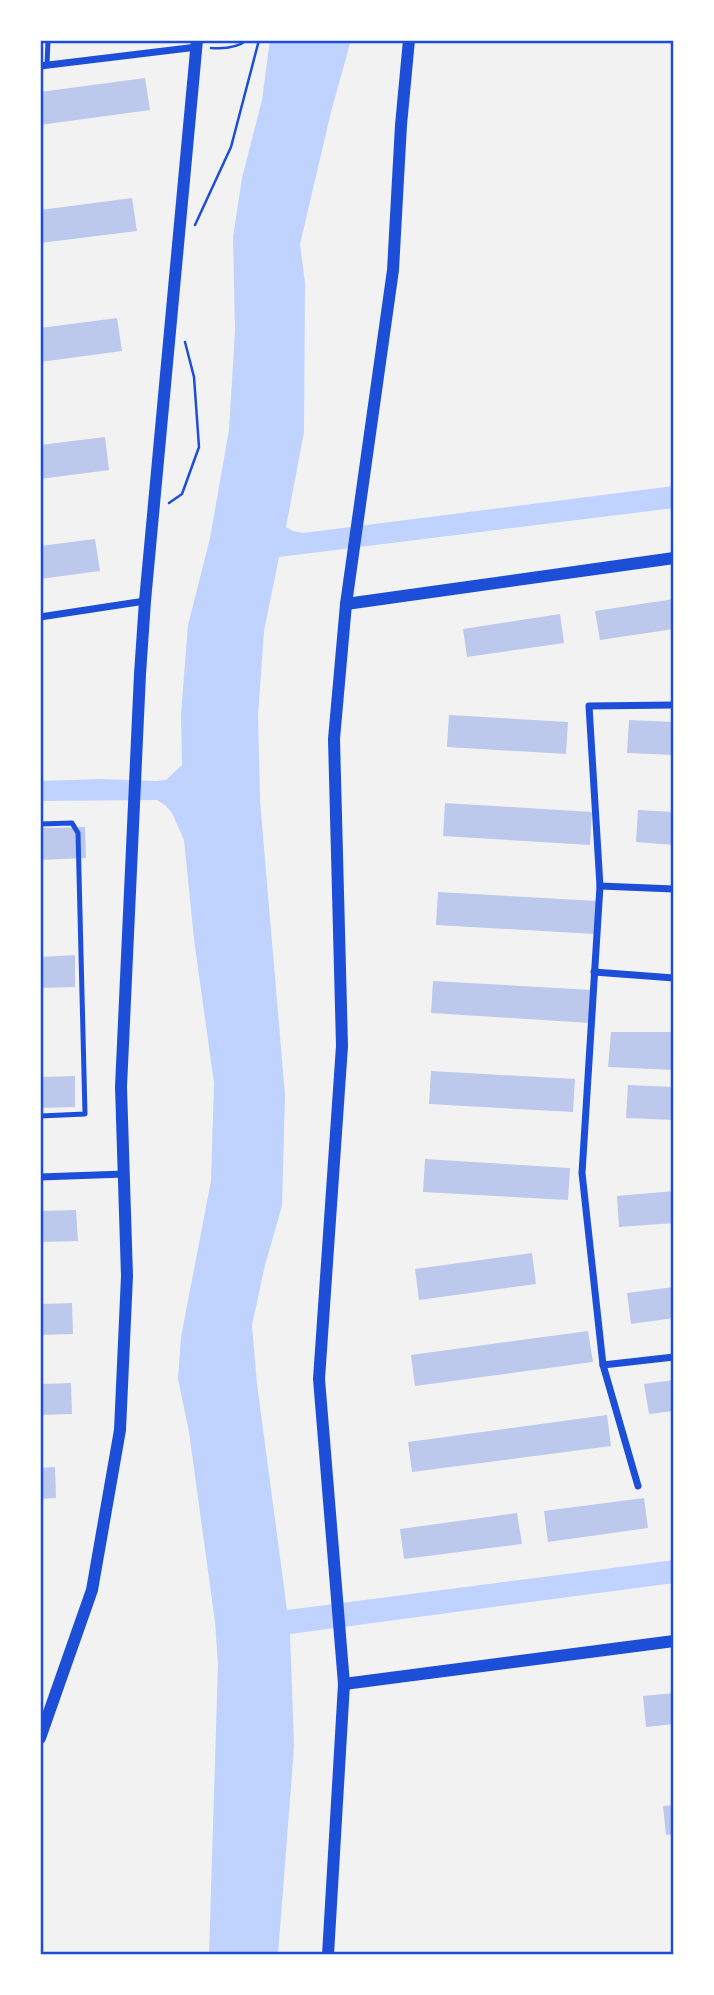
<svg xmlns="http://www.w3.org/2000/svg" width="714" height="1995" viewBox="0 0 714 1995" font-family="Inter,sans-serif">
<style>
.water{fill:#bfd3fe}
.building{fill:#bdc9ec}
.lines{fill:none;stroke-linecap:round;stroke-linejoin:round}
.path{stroke:#1d4ed8;stroke-width:2.5}
.service{stroke:#1d4ed8;stroke-width:5}
.minor{stroke:#1d4ed8;stroke-width:7}
.tertiary{stroke:#1d4ed8;stroke-width:12}
.neatline{fill:none;stroke:#1d4ed8;stroke-width:2.5}
</style>
<rect width="100%" height="100%" fill="#f2f2f2"/>
<path class="water" d="M 270,40 L 351,40 L 331,112 L 300,244 L 305,283 L 304,432 L 286,527 L 293,531 L 303,533 L 674,486 L 674,508 L 279,557 L 264,631 L 258,715 L 260,801 L 285,1095 L 282,1206 L 265,1265 L 252,1325 L 257,1384 L 287,1610 L 674,1560 L 674,1583 L 290,1634 L 294,1747 L 278,1955 L 209,1955 L 218,1664 L 215,1622 L 189,1432 L 178,1379 L 181,1337 L 211,1181 L 214,1083 L 194,939 L 184,840 L 172,813 L 165,805 L 157,800 L 40,801 L 40,781 L 100,779 L 156,781 L 166,780 L 182,765 L 181,714 L 188,625 L 210,538 L 229,430 L 235,331 L 233,237 L 242,178 L 262,100 Z"/>
<g class="building">
<path d="M 145,78 L 150,110 L 40,125 L 40,92 Z"/>
<path d="M 132,198 L 137,231 L 40,243 L 40,210 Z"/>
<path d="M 117,318 L 122,351 L 40,362 L 40,328 Z"/>
<path d="M 105,437 L 109,470 L 40,479 L 40,445 Z"/>
<path d="M 95,539 L 100,571 L 40,579 L 40,546 Z"/>
<path d="M 674,599 L 674,629 L 600,640 L 595,611 Z"/>
<path d="M 560,614 L 564,643 L 467,657 L 463,629 Z"/>
<path d="M 449,715 L 568,722 L 566,754 L 447,747 Z"/>
<path d="M 629,720 L 674,722 L 674,755 L 627,753 Z"/>
<path d="M 445,803 L 592,812 L 590,845 L 443,836 Z"/>
<path d="M 638,810 L 674,812 L 674,845 L 636,842 Z"/>
<path d="M 85,827 L 86,858 L 40,860 L 40,828 Z"/>
<path d="M 438,892 L 597,901 L 595,934 L 436,925 Z"/>
<path d="M 75,955 L 75,987 L 40,988 L 40,957 Z"/>
<path d="M 433,981 L 592,990 L 590,1023 L 431,1013 Z"/>
<path d="M 611,1032 L 674,1032 L 674,1070 L 608,1067 Z"/>
<path d="M 431,1071 L 575,1079 L 573,1112 L 429,1104 Z"/>
<path d="M 75,1076 L 75,1107 L 40,1108 L 40,1077 Z"/>
<path d="M 628,1085 L 674,1087 L 674,1120 L 626,1118 Z"/>
<path d="M 425,1159 L 570,1168 L 568,1200 L 423,1192 Z"/>
<path d="M 674,1191 L 674,1223 L 619,1227 L 617,1196 Z"/>
<path d="M 76,1210 L 78,1241 L 40,1242 L 40,1211 Z"/>
<path d="M 532,1253 L 536,1284 L 419,1300 L 415,1269 Z"/>
<path d="M 674,1287 L 674,1318 L 631,1324 L 627,1293 Z"/>
<path d="M 72,1303 L 73,1334 L 40,1335 L 40,1304 Z"/>
<path d="M 588,1331 L 593,1362 L 415,1386 L 411,1355 Z"/>
<path d="M 674,1380 L 674,1411 L 649,1414 L 644,1384 Z"/>
<path d="M 71,1383 L 72,1414 L 40,1415 L 40,1384 Z"/>
<path d="M 607,1415 L 611,1446 L 412,1472 L 408,1442 Z"/>
<path d="M 55,1467 L 56,1498 L 40,1499 L 40,1468 Z"/>
<path d="M 644,1498 L 648,1528 L 548,1542 L 544,1511 Z"/>
<path d="M 517,1513 L 522,1544 L 404,1559 L 400,1529 Z"/>
<path d="M 674,1693 L 674,1724 L 646,1727 L 643,1696 Z"/>
<path d="M 674,1805 L 674,1834 L 666,1835 L 663,1806 Z"/>
</g>
<g class="lines">
<g class="path">
<path d="M 211,48 C 223,49 237,48 247,40"/>
<path d="M 195,225 L 231,147 L 259,40"/>
<path d="M 169,503 L 182,494 L 199,447 L 194,377 L 185,342"/>
</g>
<g class="service">
<path d="M 47,65 L 48,40"/>
<path d="M 40,824 L 72,823 L 78,833 L 85,1114 L 40,1116"/>
</g>
<g class="minor">
<path d="M 40,66 L 197,47"/>
<path d="M 40,617 L 145,601"/>
<path d="M 600,886 L 674,889"/>
<path d="M 594,972 L 674,978"/>
<path d="M 40,1177 L 125,1174"/>
<path d="M 603,1365 L 674,1357"/>
<path d="M 638,1486 L 603,1365 L 582,1173 L 600,886 L 589,706 L 674,705"/>
</g>
<g class="tertiary">
<path d="M 346,604 L 674,558"/>
<path d="M 344,1684 L 674,1641"/>
<path d="M 40,1738 L 92,1590 L 120,1430 L 127,1276 L 121,1087 L 140,674 L 145,601 L 197,40"/>
<path d="M 328,1955 L 344,1684 L 319,1379 L 342,1046 L 334,739 L 346,604 L 393,270 L 401,125 L 409,40"/>
</g>
</g>
<rect width="714" height="1995" fill="none" stroke="#ffffff" stroke-width="84"/>
<rect x="42" y="42" width="630" height="1911" class="neatline"/>
</svg>
